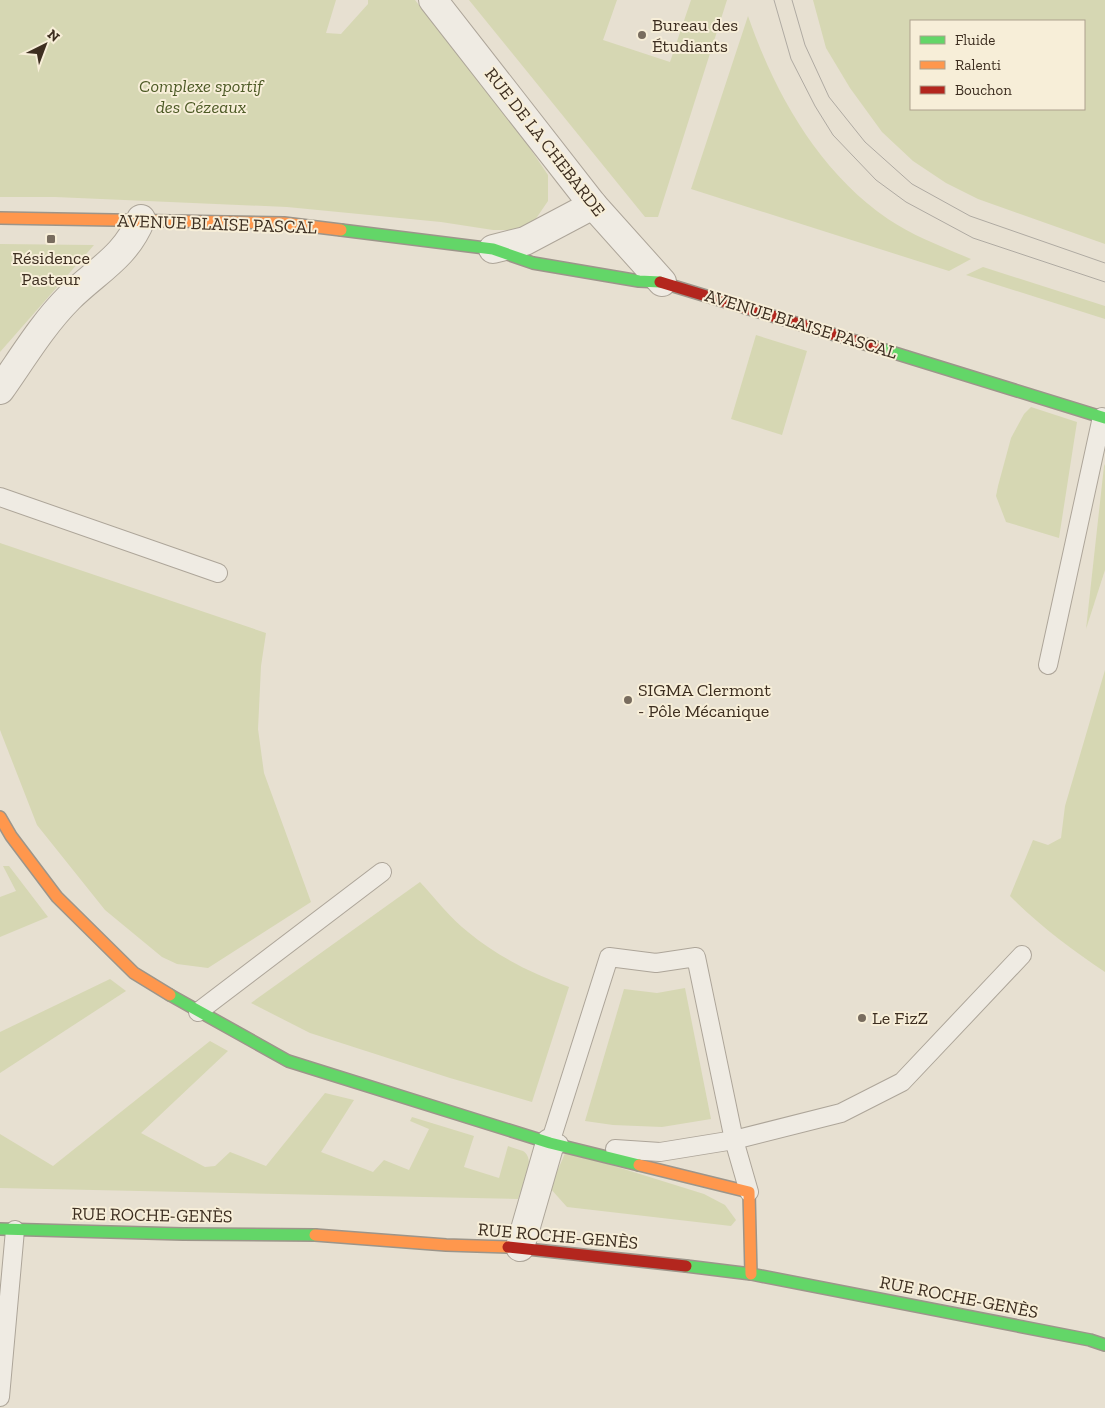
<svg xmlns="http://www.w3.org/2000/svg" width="1105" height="1408" viewBox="0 0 1105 1408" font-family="'Zilla Slab',serif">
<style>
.green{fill:#d6d7b3;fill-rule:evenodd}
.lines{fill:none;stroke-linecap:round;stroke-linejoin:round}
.lane-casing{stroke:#ada599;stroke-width:20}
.street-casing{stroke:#ada599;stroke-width:30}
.fast-casing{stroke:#9c958a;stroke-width:14}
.slow-casing{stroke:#9c958a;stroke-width:14}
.jam-casing{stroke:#9c958a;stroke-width:14}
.lane{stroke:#efebe3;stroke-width:18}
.street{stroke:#efebe3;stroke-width:28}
.fast{stroke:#63d668;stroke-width:11}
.slow{stroke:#ff974d;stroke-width:11}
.jam{stroke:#b3261e;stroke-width:11}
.tram{stroke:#afaaa2;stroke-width:1}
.poi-dot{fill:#786c5e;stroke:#f7eed8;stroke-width:2}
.labels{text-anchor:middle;stroke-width:4;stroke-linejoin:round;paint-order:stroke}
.poi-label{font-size:18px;fill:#3d2e20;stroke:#f7eed8;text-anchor:start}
.park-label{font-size:18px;font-style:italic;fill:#4d5a26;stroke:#f7eed8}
.street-label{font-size:18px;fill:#3d2e20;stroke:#f7eed8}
</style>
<rect width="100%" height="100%" fill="#e7e0d1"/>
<g class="green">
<path d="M 0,0 L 336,0 L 326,33 L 341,34 L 368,4 L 368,0 L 415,0 L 517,129 L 548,175 L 548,201 L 535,220 L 517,230 L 493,230 L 441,222 L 287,207 L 55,197 L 0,197 Z"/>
<path d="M 469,0 L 617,0 L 603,40 L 670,62 L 691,0 L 727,0 L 658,217 L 645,217 Z"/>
<path d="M 813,0 L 1105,0 L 1105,244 L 978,199 L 946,183 L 913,161 L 882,132 L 850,88 L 826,48 ZM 911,21 L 1084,21 L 1084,109 L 911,109 Z"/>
<path d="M 748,16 C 775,94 819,172 888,219 C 913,236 943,247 971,259 L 949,271 L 691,189 Z"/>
<path d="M 0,244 L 94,245 L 0,352 Z"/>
<path d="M 983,267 L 1105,306 L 1105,319 L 966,275 Z"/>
<path d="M 756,335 L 807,351 L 782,435 L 731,419 Z"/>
<path d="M 1031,407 L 1077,422 L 1059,538 L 1006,522 L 996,496 L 998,486 L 1011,438 L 1024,414 Z"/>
<path d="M 1105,464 L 1105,570 L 1086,629 L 1104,466 Z"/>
<path d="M 0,543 L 266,633 L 261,666 L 258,729 L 264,773 L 311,902 L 208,968 L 177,964 L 162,957 L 105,910 L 37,825 L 0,730 Z"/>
<path d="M 1105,670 L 1105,972 C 1071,949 1039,925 1010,896 L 1033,840 L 1048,845 L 1061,838 L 1065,806 Z"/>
<path d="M 3,866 L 9,866 L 48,917 L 0,937 L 0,897 L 16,891 Z"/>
<path d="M 420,882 C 435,898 451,919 468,932 C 498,957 533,974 569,987 L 532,1102 L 450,1078 L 310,1033 L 251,1003 Z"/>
<path d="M 110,979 L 126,991 L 0,1073 L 0,1032 Z"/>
<path d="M 685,988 L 711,1119 L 662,1127 L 613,1125 L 585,1121 L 624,989 L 657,993 Z"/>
<path d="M 210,1041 L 228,1051 L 141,1133 L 205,1167 L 215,1166 L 230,1152 L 266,1166 L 325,1093 L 354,1100 L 321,1152 L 373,1172 L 384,1160 L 409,1170 L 429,1129 L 410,1121 L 412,1117 L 474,1136 L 464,1167 L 499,1178 L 508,1146 C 512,1148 518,1149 523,1151 C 537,1159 522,1187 518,1199 L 0,1188 L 0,1134 L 53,1166 Z"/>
<path d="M 566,1151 L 704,1194 L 725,1205 L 736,1220 L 731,1226 L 567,1207 L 550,1188 Z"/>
</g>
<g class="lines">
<defs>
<g id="lane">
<path d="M 0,497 L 218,573"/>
<path d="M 1048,665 L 1102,417"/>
<path d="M 198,1012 L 382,872"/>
<path d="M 559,1144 L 550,1143 L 609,957 L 656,963 L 696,957 L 734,1140 L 749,1192"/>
<path d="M 615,1149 L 660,1152 L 734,1140 L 841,1113 L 902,1082 L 1022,955"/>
<path d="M 0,1397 L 15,1230"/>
</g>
<g id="street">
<path d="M 433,0 L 593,205 L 662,282"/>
<path d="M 493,249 L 525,241 L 593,205"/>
<path d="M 0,390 C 22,359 42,325 69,298 C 96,271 126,257 141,219"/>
<path d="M 520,1247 L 550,1143"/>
</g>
<g id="fast">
<path d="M 341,230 L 493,249 L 533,263 L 639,281 L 660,282"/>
<path d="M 875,347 L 1105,418"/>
<path d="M 170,995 L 288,1061 L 550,1143 L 639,1165"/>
<path d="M 0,1229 L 183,1234 L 315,1235"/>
<path d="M 686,1266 L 751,1274 L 1090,1340 L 1105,1345"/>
</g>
<g id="slow">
<path d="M 0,218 L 284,223 L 341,230"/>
<path d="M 0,817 L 11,836 L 57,897 L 134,973 L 170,995"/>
<path d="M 639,1165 L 749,1192 L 751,1274"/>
<path d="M 315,1235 L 446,1245 L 508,1247"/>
</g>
<g id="jam">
<path d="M 660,282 L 875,347"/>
<path d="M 508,1247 L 686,1266"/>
</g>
</defs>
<use href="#lane" class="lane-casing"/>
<use href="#street" class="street-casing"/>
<use href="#fast" class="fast-casing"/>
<use href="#slow" class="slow-casing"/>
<use href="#jam" class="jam-casing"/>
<use href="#lane" class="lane"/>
<use href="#street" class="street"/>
<use href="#fast" class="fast"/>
<use href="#slow" class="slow"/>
<use href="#jam" class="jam"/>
<g class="tram">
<path d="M 774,0 L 791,59 L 815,106 L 833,135 L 876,180 L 906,202 L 973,238 L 1105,282"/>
<path d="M 792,0 L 805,45 L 829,97 L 865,142 L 912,184 L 970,216 L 1105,263"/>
</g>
</g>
<g class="poi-dot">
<circle cx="642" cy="35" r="5"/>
<rect x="46" y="234" width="10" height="10" rx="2.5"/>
<circle cx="628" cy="700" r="5"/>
<circle cx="862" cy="1018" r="5"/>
</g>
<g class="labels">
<g class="poi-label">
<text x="652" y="31">Bureau des<tspan x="652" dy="21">Étudiants</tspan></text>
<text x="51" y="264" text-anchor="middle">Résidence<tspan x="51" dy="21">Pasteur</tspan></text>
<text x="638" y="696">SIGMA Clermont<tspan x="638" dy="21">- Pôle Mécanique</tspan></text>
<text x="872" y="1024">Le FizZ</text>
</g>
<g class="park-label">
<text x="201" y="92">Complexe sportif<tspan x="201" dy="21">des Cézeaux</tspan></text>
</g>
<g class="street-label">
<text transform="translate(545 142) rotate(52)" y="6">RUE DE LA CHEBARDE</text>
<text transform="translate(217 224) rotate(2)" y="6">AVENUE BLAISE PASCAL</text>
<text transform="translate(801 324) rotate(17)" y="6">AVENUE BLAISE PASCAL</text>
<text transform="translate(152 1215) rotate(1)" y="6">RUE ROCHE-GENÈS</text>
<text transform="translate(558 1236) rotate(5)" y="6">RUE ROCHE-GENÈS</text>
<text transform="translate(959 1297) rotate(11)" y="6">RUE ROCHE-GENÈS</text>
</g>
</g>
<rect x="910" y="20" width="175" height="90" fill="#f7eed8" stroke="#ada18e"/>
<rect x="920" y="36" width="25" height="8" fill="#63d668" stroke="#ada18e"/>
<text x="955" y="45" font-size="15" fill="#3d2e20">Fluide</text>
<rect x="920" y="61" width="25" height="8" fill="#ff974d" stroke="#ada18e"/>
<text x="955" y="70" font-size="15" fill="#3d2e20">Ralenti</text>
<rect x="920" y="86" width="25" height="8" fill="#b3261e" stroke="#ada18e"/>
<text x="955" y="95" font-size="15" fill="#3d2e20">Bouchon</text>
<g transform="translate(45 45) rotate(42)" stroke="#f7eed8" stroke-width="4" paint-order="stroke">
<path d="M0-4L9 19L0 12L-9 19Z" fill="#3d2e20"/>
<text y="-8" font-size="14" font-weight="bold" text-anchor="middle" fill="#3d2e20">N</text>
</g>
</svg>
